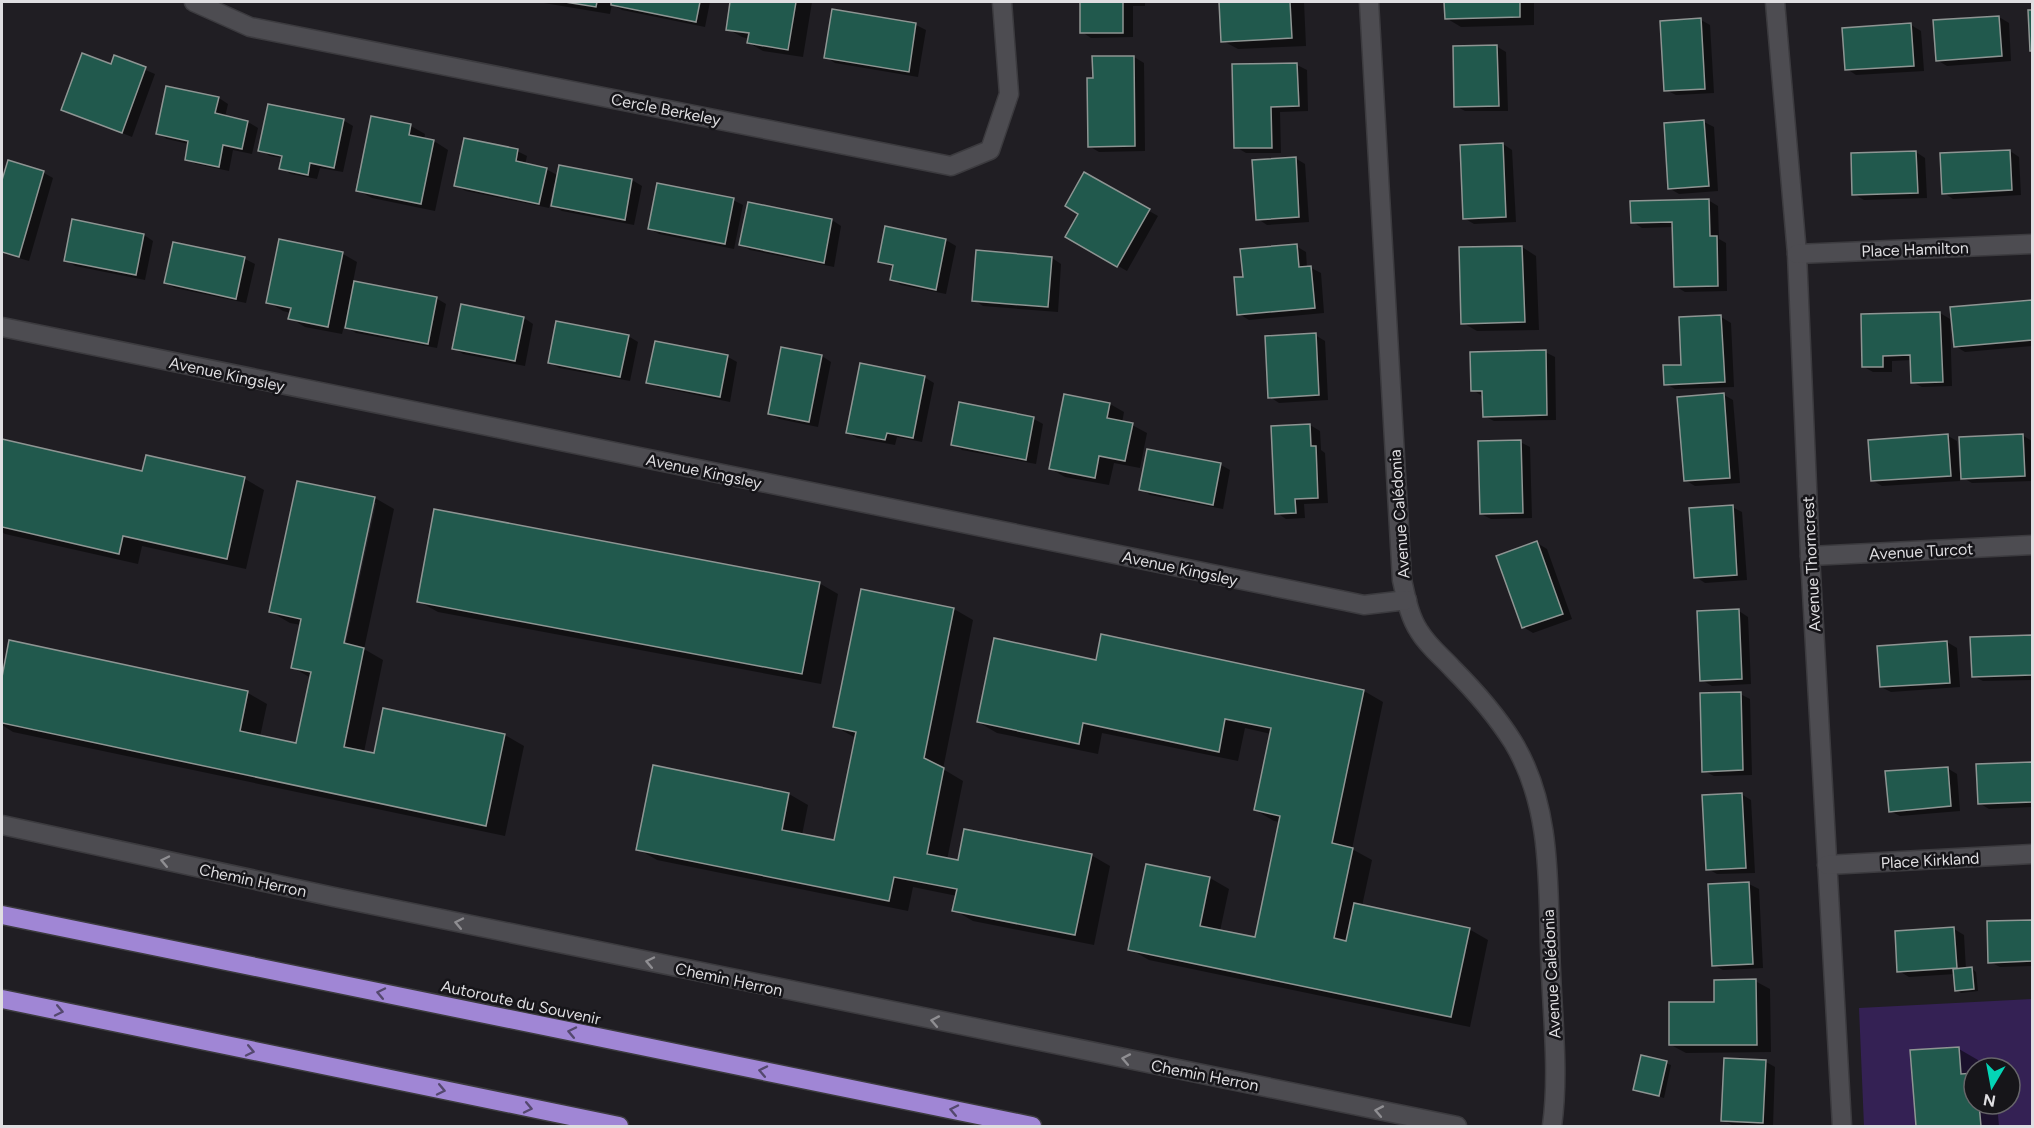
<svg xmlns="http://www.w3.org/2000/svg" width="2034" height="1128" viewBox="0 0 2034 1128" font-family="Figtree,sans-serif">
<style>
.green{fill:#342154;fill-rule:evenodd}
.shadow{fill:#0007;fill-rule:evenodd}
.building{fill:#21594d;stroke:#8e9593;stroke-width:1.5}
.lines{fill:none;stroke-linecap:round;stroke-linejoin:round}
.street-casing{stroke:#3c3b3f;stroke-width:21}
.secondary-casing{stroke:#3c3b3f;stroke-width:21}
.highway-casing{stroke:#3c3b3f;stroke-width:21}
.street{stroke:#4d4c51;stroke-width:18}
.secondary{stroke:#4d4c51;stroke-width:18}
.highway{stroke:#a086d5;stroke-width:18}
.oneway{stroke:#8f8e92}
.oneway2{stroke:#54486e}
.labels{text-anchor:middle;stroke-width:5;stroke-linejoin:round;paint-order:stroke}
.street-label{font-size:16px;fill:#dfdee1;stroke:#161519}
</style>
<rect width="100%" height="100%" fill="#201e23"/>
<path class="green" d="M 2032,999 L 2032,1126 L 1864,1126 L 1859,1008 ZM 1974,1068 L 2010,1068 L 2010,1104 L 1974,1104 Z"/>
<g class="shadow">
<path d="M 538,2 L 710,2 L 705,27 L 622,10 L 612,4 L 610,14 Z"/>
<path d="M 732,2 L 812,2 L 803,57 L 763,51 L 749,43 L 750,39 L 742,37 L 728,29 Z"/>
<path d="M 1081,2 L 1145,2 L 1145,6 L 1133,6 L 1133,37 L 1091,38 L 1082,32 Z"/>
<path d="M 1221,2 L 1304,2 L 1306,46 L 1238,49 L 1223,41 Z"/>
<path d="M 1446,2 L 1534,2 L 1534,25 L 1461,27 L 1446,18 Z"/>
<path d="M 833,11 L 916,25 L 926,30 L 918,77 L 835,63 L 826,57 Z"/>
<path d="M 2030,11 L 2032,11 L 2032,51 L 2031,50 Z"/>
<path d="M 1999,17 L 2009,23 L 2011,61 L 1947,66 L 1937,60 Z"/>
<path d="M 1701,20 L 1710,25 L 1714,93 L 1676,95 L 1666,90 Z"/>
<path d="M 1911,25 L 1921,31 L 1924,71 L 1856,75 L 1847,69 Z"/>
<path d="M 1496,46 L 1506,52 L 1508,111 L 1465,111 L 1456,106 Z"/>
<path d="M 115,57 L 155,74 L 132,137 L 63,109 L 111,66 Z"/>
<path d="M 1134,57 L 1144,63 L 1145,151 L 1099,152 L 1089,146 Z"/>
<path d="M 1297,65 L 1307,70 L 1308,111 L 1280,112 L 1281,153 L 1246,153 L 1236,147 L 1234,66 Z"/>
<path d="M 219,98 L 228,104 L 225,117 L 248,122 L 258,128 L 252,154 L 233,150 L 229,171 L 196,164 L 186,159 L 189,144 L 167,139 L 158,134 Z"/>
<path d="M 372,118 L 411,126 L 425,134 L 424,140 L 434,141 L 448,150 L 435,211 L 372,198 L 357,190 Z"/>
<path d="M 343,120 L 353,126 L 343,172 L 320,168 L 317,179 L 291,174 L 281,168 L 283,158 L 270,156 L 260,150 Z"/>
<path d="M 1704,122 L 1714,127 L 1718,191 L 1679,194 L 1669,188 Z"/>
<path d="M 1503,144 L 1512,150 L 1516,222 L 1474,224 L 1464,218 Z"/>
<path d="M 517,151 L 527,156 L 525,165 L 546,169 L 559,176 L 560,167 L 632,180 L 642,186 L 634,225 L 562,211 L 553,206 L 557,185 L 554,184 L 549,208 L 466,191 L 456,186 Z"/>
<path d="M 2010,151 L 2019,157 L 2021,195 L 1953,199 L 1944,193 Z"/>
<path d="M 1916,152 L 1925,158 L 1927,198 L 1864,200 L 1854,194 Z"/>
<path d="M 1295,158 L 1305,164 L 1309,222 L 1267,225 L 1258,219 Z"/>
<path d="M 9,162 L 44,173 L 53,178 L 29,261 L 2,253 L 2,182 Z"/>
<path d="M 1084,174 L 1158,216 L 1127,271 L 1067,237 L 1080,213 Z"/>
<path d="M 733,200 L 743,205 L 734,249 L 659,234 L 650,229 Z"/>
<path d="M 1708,200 L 1718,206 L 1719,239 L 1726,243 L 1727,291 L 1685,292 L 1675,286 L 1673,227 L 1642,228 L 1633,222 Z"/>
<path d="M 749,204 L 832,220 L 841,226 L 834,267 L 750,250 L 741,245 Z"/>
<path d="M 886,228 L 946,240 L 956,246 L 946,294 L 901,285 L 891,279 L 894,268 L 879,261 Z"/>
<path d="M 144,235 L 153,241 L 145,280 L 75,266 L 66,260 Z"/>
<path d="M 281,241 L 343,254 L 357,262 L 353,282 L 436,298 L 446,304 L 437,348 L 356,333 L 344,326 L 342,334 L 305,327 L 290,318 L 291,313 L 283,311 L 268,302 Z"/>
<path d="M 174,243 L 245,259 L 255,264 L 246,303 L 175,288 L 165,283 Z"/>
<path d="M 1296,246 L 1306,252 L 1307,268 L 1311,268 L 1321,273 L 1324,313 L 1249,320 L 1239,314 L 1244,278 Z"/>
<path d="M 1522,247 L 1536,256 L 1539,330 L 1477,331 L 1463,323 Z"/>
<path d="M 1052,258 L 1061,264 L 1058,312 L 983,306 L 974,300 Z"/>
<path d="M 2032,302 L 2032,346 L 1965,352 L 1955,346 Z"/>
<path d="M 1940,313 L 1950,319 L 1952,386 L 1922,387 L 1912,382 L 1912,360 L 1892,361 L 1892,372 L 1873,372 L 1864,367 Z"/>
<path d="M 1721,317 L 1731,323 L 1734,387 L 1675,389 L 1666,384 L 1683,366 Z"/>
<path d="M 524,318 L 533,324 L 525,366 L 463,354 L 454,348 Z"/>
<path d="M 1315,335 L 1325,341 L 1328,400 L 1279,403 L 1270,397 Z"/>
<path d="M 628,336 L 638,342 L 630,381 L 559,368 L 549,362 Z"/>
<path d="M 1545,352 L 1555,357 L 1556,420 L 1494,421 L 1484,416 L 1482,396 L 1473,390 Z"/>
<path d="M 822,356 L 831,362 L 818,427 L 779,419 L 769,413 Z"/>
<path d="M 728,357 L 737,362 L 730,402 L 658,387 L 648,382 Z"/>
<path d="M 924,377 L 934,383 L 922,442 L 897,437 L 895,445 L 857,438 L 847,432 Z"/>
<path d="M 1724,395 L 1733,400 L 1740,483 L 1695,486 L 1685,480 Z"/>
<path d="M 1110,404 L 1124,412 L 1122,423 L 1132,425 L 1147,433 L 1140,468 L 1114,463 L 1109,485 L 1065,477 L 1051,469 Z"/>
<path d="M 1034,419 L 1043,424 L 1036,464 L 962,450 L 952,444 Z"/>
<path d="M 1310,425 L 1320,431 L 1321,450 L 1325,453 L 1328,503 L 1304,504 L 1305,518 L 1286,519 L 1277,513 Z"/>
<path d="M 2022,435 L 2032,441 L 2032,481 L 1972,483 L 1960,476 L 1960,481 L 1882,486 L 1872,480 L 1948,436 L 1957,441 L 1960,473 Z"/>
<path d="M 2,441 L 143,473 L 245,479 L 264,490 L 246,569 L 142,546 L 138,564 L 5,534 L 2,532 Z"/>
<path d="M 1520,442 L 1530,447 L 1532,518 L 1491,519 L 1481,514 Z"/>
<path d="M 1148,450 L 1221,465 L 1230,470 L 1223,509 L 1150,495 L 1141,489 Z"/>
<path d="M 298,482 L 375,498 L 394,509 L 364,649 L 383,660 L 364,752 L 375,755 L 505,735 L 524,746 L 505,836 L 13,732 L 2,725 L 2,684 L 11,642 L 248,693 L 267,704 L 260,737 L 297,745 L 311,678 L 292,667 L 301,625 L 290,623 L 271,612 ZM 373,503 L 376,503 L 344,651 L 341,650 Z"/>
<path d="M 1732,507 L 1742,512 L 1747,580 L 1705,583 L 1696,577 Z"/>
<path d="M 1537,543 L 1547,549 L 1572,619 L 1533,633 L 1523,627 Z"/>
<path d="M 819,583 L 838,594 L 821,684 L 438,612 L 418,601 Z"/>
<path d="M 862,590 L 954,609 L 973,620 L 943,769 L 963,781 L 947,860 L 959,862 L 1091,855 L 1110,866 L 1094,945 L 973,921 L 954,910 L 957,896 L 913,887 L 908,911 L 657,860 L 638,849 L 789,794 L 808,805 L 802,835 L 835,842 L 856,738 L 834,726 Z"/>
<path d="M 1739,611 L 1748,617 L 1751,684 L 1712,686 L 1702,680 Z"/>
<path d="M 2032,636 L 2032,680 L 1983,681 L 1973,676 L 1972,638 Z"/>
<path d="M 1947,642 L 1957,648 L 1960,687 L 1891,692 L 1881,687 Z"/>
<path d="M 1097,662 L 1364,691 L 1383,702 L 1352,849 L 1372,860 L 1362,906 L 1469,929 L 1488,940 L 1470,1027 L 1149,960 L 1130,949 L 1210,878 L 1229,889 L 1220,931 L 1256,939 L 1281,822 L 1274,821 L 1255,810 L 1271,734 L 1245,728 L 1238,761 L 1102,733 L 1098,754 L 997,733 L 978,722 Z"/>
<path d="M 1740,694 L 1750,699 L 1752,775 L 1714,776 L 1704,771 Z"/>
<path d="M 2032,763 L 2032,807 L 1989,809 L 1979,803 L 1978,766 Z"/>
<path d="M 1947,768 L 1957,774 L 1960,811 L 1900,816 L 1890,811 Z"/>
<path d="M 1741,794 L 1751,800 L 1755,873 L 1717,874 L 1708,869 Z"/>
<path d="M 1749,884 L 1759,889 L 1763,968 L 1723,970 L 1713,965 Z"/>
<path d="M 2032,921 L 2032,966 L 2000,967 L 1990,962 L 1988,923 Z"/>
<path d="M 1954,929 L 1964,935 L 1966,970 L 1972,969 L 1976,972 L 1978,991 L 1961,993 L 1957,990 L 1955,974 L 1909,977 L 1899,971 Z"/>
<path d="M 1755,981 L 1770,989 L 1771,1052 L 1686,1053 L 1671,1045 L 1716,1003 Z"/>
<path d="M 1959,1049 L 1978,1060 L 1979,1068 L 1974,1068 L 1974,1104 L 1997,1104 L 1999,1126 L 1917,1126 L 1912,1052 Z"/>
<path d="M 1642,1056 L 1671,1065 L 1664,1098 L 1634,1089 Z"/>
<path d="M 1766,1062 L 1775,1067 L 1773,1126 L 1732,1125 L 1723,1120 Z"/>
</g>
<g class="building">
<path d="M 565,2 L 597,2 L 596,7 Z"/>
<path d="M 611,2 L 700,2 L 696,22 L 611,5 Z"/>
<path d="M 730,2 L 796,2 L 788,50 L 747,43 L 749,33 L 726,30 Z"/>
<rect x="1080" y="2" width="43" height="31"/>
<path d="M 1219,2 L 1290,2 L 1292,38 L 1221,42 Z"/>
<path d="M 1444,2 L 1520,2 L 1520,17 L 1445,19 Z"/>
<path d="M 832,9 L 916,23 L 909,72 L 824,58 Z"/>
<path d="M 2028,10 L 2032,10 L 2032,51 L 2030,51 Z"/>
<path d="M 1999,16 L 2002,56 L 1936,61 L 1933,20 Z"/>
<path d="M 1701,18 L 1705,89 L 1664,91 L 1660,21 Z"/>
<path d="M 1911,23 L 1914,66 L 1845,70 L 1842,28 Z"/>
<path d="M 1497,45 L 1499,106 L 1454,107 L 1453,46 Z"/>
<path d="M 82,53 L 111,64 L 114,55 L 146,67 L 122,133 L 61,110 Z"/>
<path d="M 1092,56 L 1134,56 L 1135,146 L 1088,147 L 1087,78 L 1093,78 Z"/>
<path d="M 1297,63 L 1299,106 L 1271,107 L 1272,148 L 1234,148 L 1232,64 Z"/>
<path d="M 166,86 L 219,97 L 215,113 L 248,121 L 242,149 L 223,145 L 219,167 L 185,160 L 188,141 L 156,134 Z"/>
<path d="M 268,104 L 344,119 L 334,168 L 310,163 L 308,175 L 279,169 L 282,156 L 258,151 Z"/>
<path d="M 371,116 L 411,124 L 409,135 L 434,140 L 421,204 L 356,191 Z"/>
<path d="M 1704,120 L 1709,186 L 1668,189 L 1664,123 Z"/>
<path d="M 464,138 L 518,149 L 516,161 L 547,168 L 539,204 L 454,186 Z"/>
<path d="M 1503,143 L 1506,217 L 1463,219 L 1460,145 Z"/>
<path d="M 2010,150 L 2012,190 L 1942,194 L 1940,153 Z"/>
<path d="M 1916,151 L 1918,193 L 1852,195 L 1851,153 Z"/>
<path d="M 1296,157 L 1299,217 L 1256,220 L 1252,160 Z"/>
<path d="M 8,160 L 44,171 L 19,257 L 2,252 L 2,180 Z"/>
<path d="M 559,165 L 632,179 L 625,220 L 551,206 Z"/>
<path d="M 1084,172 L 1150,209 L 1117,267 L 1065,237 L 1078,214 L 1065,206 Z"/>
<path d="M 657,183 L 734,198 L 725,244 L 648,229 Z"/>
<path d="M 1709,199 L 1710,236 L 1717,236 L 1718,286 L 1674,287 L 1672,222 L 1631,223 L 1630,201 Z"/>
<path d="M 748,202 L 832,219 L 824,263 L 739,245 Z"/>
<path d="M 72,219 L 144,234 L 136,275 L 64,261 Z"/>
<path d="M 885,226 L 946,239 L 936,290 L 890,280 L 893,265 L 878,262 Z"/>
<path d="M 279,239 L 343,252 L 328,327 L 288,319 L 291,308 L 266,303 Z"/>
<path d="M 173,242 L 245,257 L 236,299 L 164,283 Z"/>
<path d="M 1297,244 L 1299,267 L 1311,266 L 1315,308 L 1237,315 L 1234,277 L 1243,277 L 1240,249 Z"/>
<path d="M 1522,246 L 1525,322 L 1461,324 L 1459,247 Z"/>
<path d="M 976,250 L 1052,257 L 1048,307 L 972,301 Z"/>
<path d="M 354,281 L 437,297 L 428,344 L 345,328 Z"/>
<path d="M 2032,300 L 2032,340 L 1954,347 L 1950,307 Z"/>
<path d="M 461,304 L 524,317 L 515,361 L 452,349 Z"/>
<path d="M 1940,312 L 1943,382 L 1911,383 L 1910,355 L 1883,356 L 1883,367 L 1862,367 L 1861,314 Z"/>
<path d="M 1721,315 L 1725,382 L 1664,385 L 1663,365 L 1681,365 L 1679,317 Z"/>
<path d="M 556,321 L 629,335 L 620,377 L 548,363 Z"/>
<path d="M 1316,333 L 1319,395 L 1268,398 L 1265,336 Z"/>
<path d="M 655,341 L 728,355 L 720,397 L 646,383 Z"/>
<path d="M 781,347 L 822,355 L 809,422 L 768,414 Z"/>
<path d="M 1546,350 L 1547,415 L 1483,417 L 1482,391 L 1471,391 L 1470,352 Z"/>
<path d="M 860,363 L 925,376 L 913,438 L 887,433 L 885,440 L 846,433 Z"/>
<path d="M 1724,393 L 1730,478 L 1684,481 L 1677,397 Z"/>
<path d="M 1064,394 L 1110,403 L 1107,418 L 1133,423 L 1125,461 L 1099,456 L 1095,478 L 1049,469 Z"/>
<path d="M 959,402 L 1034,417 L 1026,460 L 951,445 Z"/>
<path d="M 1310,424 L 1311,446 L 1316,446 L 1318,498 L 1295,499 L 1296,513 L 1275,514 L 1271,426 Z"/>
<path d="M 1948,434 L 1951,476 L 1871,481 L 1868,440 Z"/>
<path d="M 2023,434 L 2025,476 L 1961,479 L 1959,437 Z"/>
<path d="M 2,439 L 142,471 L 146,455 L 245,477 L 227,559 L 123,536 L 119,554 L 2,527 Z"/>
<path d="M 1521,440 L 1523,513 L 1480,514 L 1478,441 Z"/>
<path d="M 1147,449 L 1221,463 L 1213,505 L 1139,490 Z"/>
<path d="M 297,481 L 375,497 L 344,643 L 364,648 L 344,747 L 374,753 L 383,708 L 505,734 L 486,826 L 2,723 L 2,677 L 9,640 L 248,691 L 240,731 L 296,743 L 311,672 L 291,668 L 301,619 L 269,612 Z"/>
<path d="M 1733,505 L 1737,575 L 1694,578 L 1689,508 Z"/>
<path d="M 434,509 L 820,582 L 802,674 L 417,602 Z"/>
<path d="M 1537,541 L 1563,614 L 1522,628 L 1496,556 Z"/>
<path d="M 861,589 L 954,608 L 924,758 L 944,768 L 927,854 L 958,860 L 964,829 L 1092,854 L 1075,935 L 952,911 L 957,889 L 894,877 L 889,901 L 636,850 L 653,765 L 789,793 L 782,830 L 834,840 L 856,732 L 833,727 Z"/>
<path d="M 1739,609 L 1742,679 L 1700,681 L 1697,611 Z"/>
<path d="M 1101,634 L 1364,690 L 1332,843 L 1353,848 L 1334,938 L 1346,941 L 1354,903 L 1470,928 L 1451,1017 L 1128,950 L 1146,864 L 1210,877 L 1200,926 L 1255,937 L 1280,816 L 1254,810 L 1271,728 L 1225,719 L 1219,752 L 1083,723 L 1079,744 L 977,722 L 994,638 L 1096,660 Z"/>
<path d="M 2032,635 L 2032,675 L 1972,677 L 1970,637 Z"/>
<path d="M 1947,641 L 1950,683 L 1880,687 L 1877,646 Z"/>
<path d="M 1741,692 L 1743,770 L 1702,772 L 1700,693 Z"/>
<path d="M 2032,762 L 2032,802 L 1978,804 L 1976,764 Z"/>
<path d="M 1948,767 L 1951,806 L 1889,812 L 1885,771 Z"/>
<path d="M 1742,793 L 1746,868 L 1706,870 L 1702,795 Z"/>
<path d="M 1749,882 L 1753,964 L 1712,966 L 1708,884 Z"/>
<path d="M 2032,920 L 2032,961 L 1988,963 L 1987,921 Z"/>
<path d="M 1954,927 L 1957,968 L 1897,972 L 1895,931 Z"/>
<path d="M 1972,967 L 1974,989 L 1955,991 L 1953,969 Z"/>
<path d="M 1756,979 L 1757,1045 L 1669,1045 L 1669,1002 L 1714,1002 L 1714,980 Z"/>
<path d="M 1959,1047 L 1961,1074 L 1974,1073 L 1974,1104 L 1979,1104 L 1981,1126 L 1916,1126 L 1910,1050 Z"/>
<path d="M 1641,1055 L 1667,1061 L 1659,1096 L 1633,1090 Z"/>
<path d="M 1724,1058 L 1766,1060 L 1763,1123 L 1721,1121 Z"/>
</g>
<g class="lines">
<defs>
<g id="street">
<path d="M 194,2 L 250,27 L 951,166 L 990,150 L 1009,94 L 1002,2"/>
<path d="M 1369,2 L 1402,580 C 1406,597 1409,616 1419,631 C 1428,646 1441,656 1452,668 C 1475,691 1496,715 1513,742 C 1555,811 1547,895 1551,972 C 1553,1023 1559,1076 1552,1126"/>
<path d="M 1775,2 L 1797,254 L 1810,556 L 1842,1126"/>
<path d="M 1797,254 L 2032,244"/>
<path d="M 2,327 L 1345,601 L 1364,605 L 1407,600"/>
<path d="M 1810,556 L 2032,545"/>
<path d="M 1827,865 L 2032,854"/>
</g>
<path id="secondary" d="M 2,825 L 334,897 L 1457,1126"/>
<g id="highway">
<path d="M 2,915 L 1032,1126"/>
<path d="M 2,999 L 619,1126"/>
</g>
</defs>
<use href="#street" class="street-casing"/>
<use href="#secondary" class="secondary-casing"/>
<use href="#highway" class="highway-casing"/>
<use href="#street" class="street"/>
<use href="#secondary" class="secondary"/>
<use href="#highway" class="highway"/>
</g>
<defs><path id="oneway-chevron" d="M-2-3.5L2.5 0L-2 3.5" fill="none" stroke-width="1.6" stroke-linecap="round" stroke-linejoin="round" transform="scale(1.5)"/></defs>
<g class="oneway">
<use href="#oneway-chevron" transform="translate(165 861) rotate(-168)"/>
<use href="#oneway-chevron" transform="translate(459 923) rotate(-168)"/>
<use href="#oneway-chevron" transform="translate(650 962) rotate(-168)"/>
<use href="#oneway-chevron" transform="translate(935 1021) rotate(-169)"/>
<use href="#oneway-chevron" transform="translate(1126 1059) rotate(-169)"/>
<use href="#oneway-chevron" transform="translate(1379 1111) rotate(-169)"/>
</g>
<g class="oneway2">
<use href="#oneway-chevron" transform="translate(381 993) rotate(-168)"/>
<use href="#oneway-chevron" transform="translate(59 1011) rotate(12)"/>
<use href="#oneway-chevron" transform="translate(572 1032) rotate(-168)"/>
<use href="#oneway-chevron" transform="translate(250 1051) rotate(12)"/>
<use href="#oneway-chevron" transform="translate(763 1071) rotate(-168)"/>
<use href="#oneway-chevron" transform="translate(441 1090) rotate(12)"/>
<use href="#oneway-chevron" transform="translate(528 1108) rotate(12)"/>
<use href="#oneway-chevron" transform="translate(954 1110) rotate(-168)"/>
</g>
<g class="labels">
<g class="street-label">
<text transform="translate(666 109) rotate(11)" y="6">Cercle Berkeley</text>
<text transform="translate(1915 249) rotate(-2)" y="6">Place Hamilton</text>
<text transform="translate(227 374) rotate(12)" y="6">Avenue Kingsley</text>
<text transform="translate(704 471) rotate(12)" y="6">Avenue Kingsley</text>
<text transform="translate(1399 514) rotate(-94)" y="6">Avenue Calédonia</text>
<text transform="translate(1921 551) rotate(-3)" y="6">Avenue Turcot</text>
<text transform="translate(1811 564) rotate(-93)" y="6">Avenue Thorncrest</text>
<text transform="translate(1180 568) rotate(12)" y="6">Avenue Kingsley</text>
<text transform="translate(1930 860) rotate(-3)" y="6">Place Kirkland</text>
<text transform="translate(253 880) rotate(12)" y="6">Chemin Herron</text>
<text transform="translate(1551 974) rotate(-93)" y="6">Avenue Calédonia</text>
<text transform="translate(729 979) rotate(12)" y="6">Chemin Herron</text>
<text transform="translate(521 1002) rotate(12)" y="6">Autoroute du Souvenir</text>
<text transform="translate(1205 1075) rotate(11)" y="6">Chemin Herron</text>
</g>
</g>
<rect width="2034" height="1128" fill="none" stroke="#dfdee1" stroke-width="6"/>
<g transform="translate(1992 1086) rotate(190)"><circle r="28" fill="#161519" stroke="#666569" stroke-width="1.5"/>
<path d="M0-4.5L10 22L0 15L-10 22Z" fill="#04d5b6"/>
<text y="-9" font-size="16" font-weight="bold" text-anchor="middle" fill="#dfdee1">N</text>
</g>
</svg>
